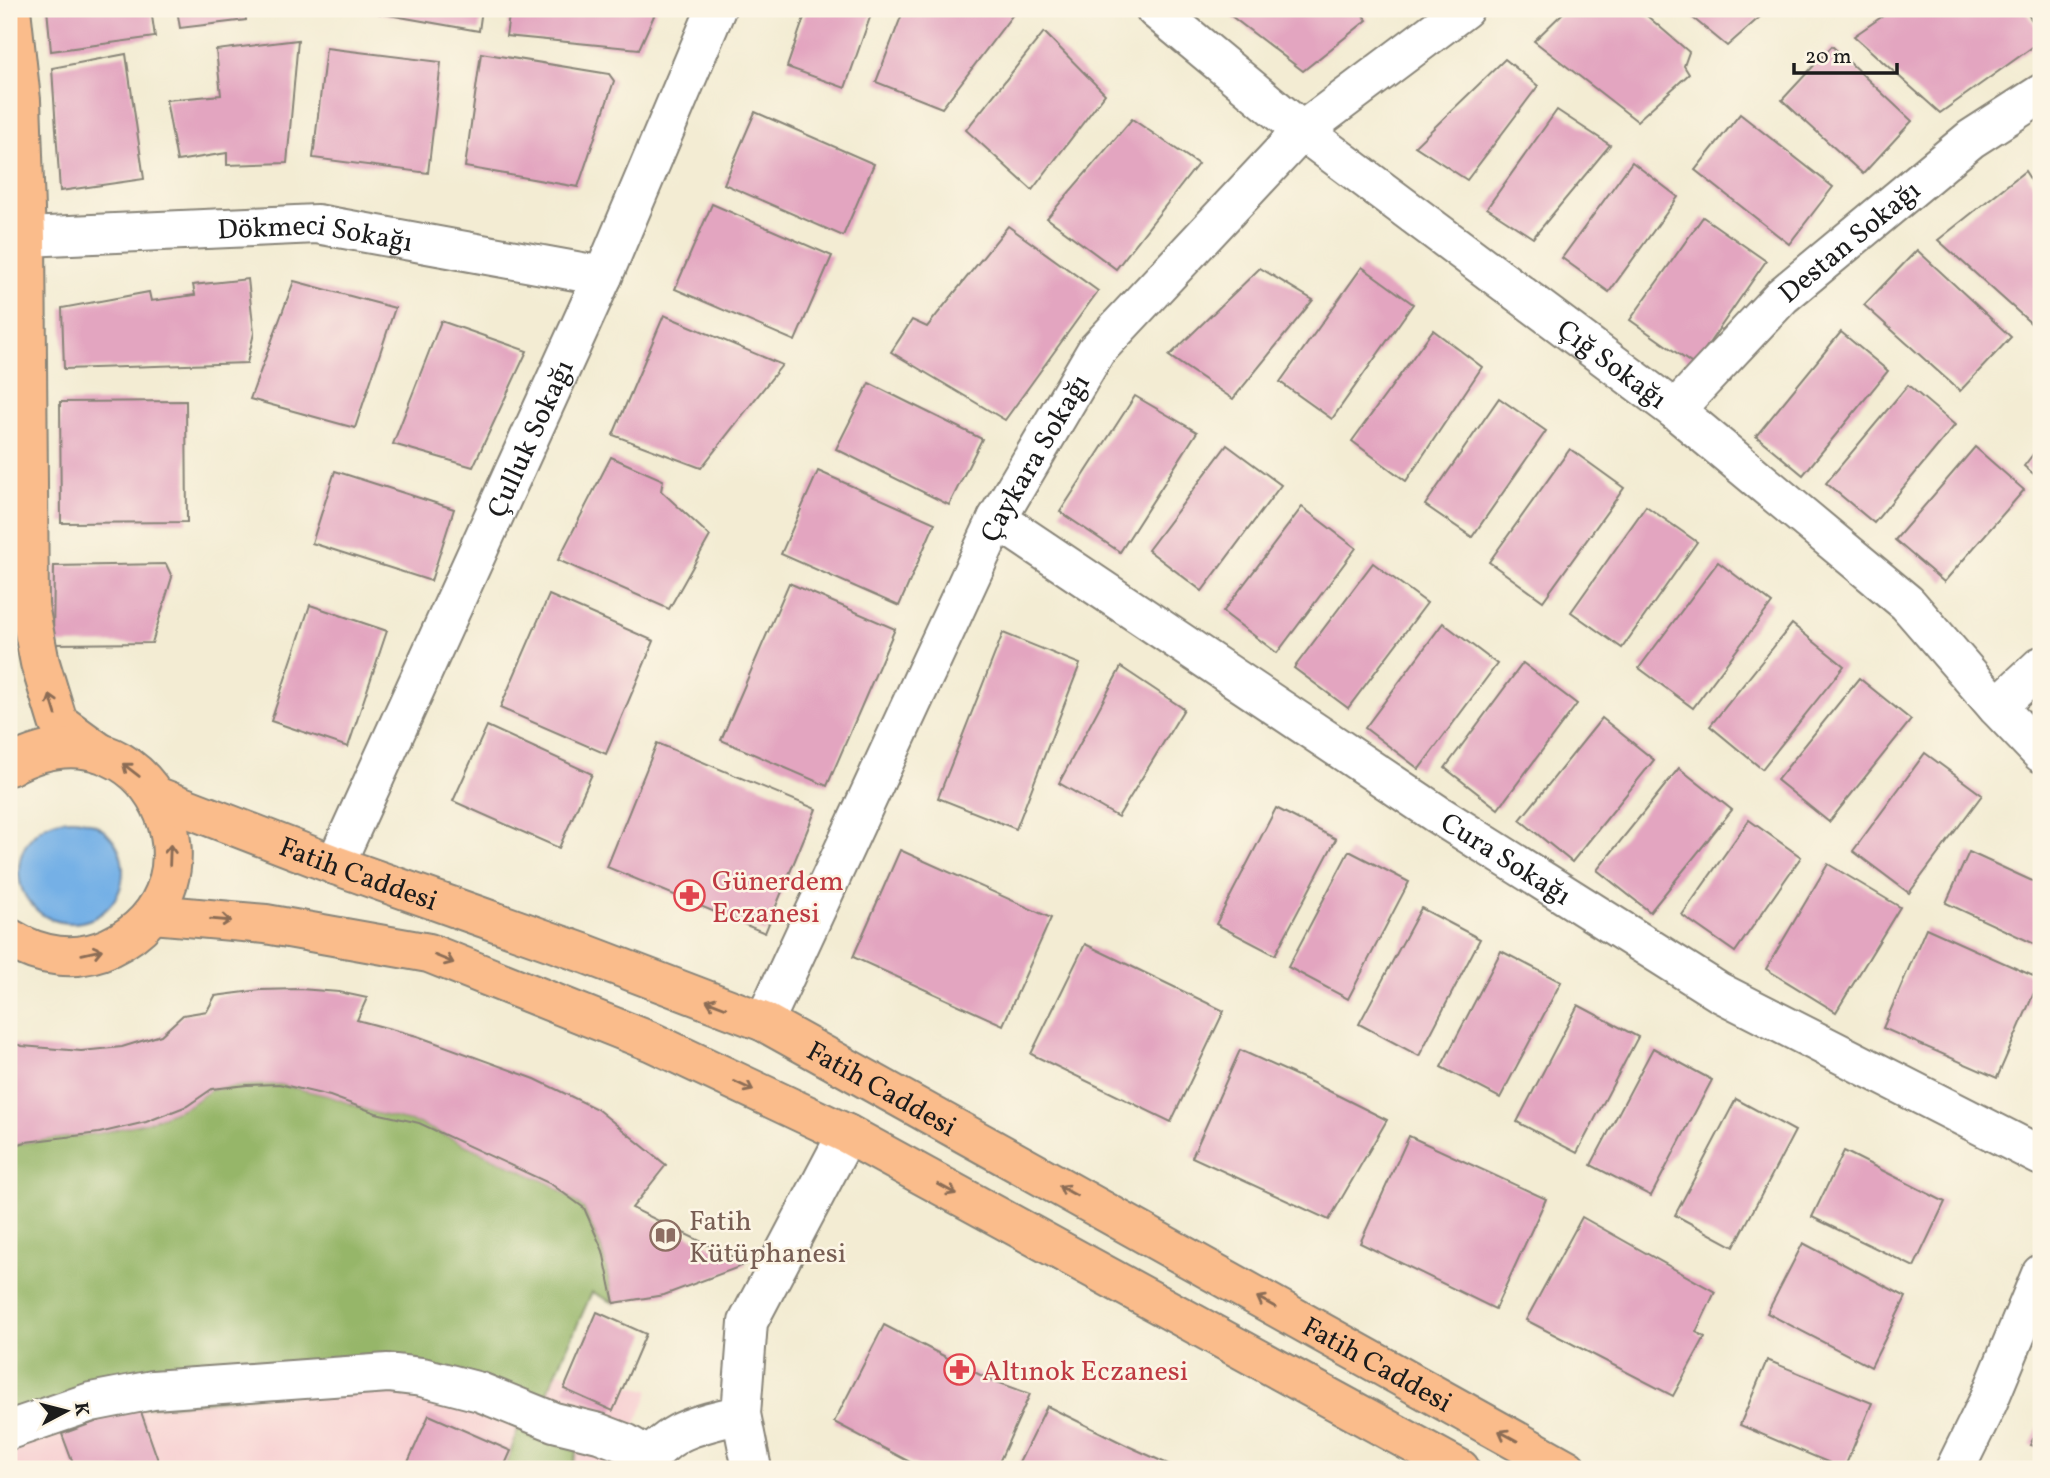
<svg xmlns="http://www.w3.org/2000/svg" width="2050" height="1478" viewBox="0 0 2050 1478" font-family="Vollkorn,serif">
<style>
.built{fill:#f7cfd2}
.forest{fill:#96b669;stroke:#596942;stroke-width:2}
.water{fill:#75b0e6;stroke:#486681;stroke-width:2}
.building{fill:#e3a5c0}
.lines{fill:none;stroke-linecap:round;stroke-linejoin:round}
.minor-casing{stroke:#888478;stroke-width:42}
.major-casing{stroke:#888478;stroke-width:42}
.minor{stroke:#fff;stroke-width:38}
.major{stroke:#fabc8b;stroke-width:38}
.oneway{stroke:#8b6c54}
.labels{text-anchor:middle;stroke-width:5;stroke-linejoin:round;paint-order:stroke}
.street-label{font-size:28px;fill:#1c1c1c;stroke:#fcf5e5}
.health-label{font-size:28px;fill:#be3a42;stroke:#fcf5e5;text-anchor:start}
.education-label{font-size:28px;fill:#785e54;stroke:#fcf5e5;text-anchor:start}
</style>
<rect width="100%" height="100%" fill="#fcf5e5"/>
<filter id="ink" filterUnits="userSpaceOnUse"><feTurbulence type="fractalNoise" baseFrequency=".0143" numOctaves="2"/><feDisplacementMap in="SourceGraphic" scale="14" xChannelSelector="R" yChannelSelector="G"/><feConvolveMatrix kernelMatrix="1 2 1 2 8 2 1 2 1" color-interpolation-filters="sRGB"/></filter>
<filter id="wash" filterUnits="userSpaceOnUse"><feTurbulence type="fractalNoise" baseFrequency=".00686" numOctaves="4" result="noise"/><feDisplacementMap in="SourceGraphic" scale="28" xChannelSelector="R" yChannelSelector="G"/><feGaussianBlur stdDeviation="1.57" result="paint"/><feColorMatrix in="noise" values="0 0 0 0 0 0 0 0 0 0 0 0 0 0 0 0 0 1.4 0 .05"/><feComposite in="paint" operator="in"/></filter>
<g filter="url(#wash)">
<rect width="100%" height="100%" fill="#f3ecd3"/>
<path class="built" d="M 404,1342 L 650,1390 L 617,1469 L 9,1469 L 9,1383 Z"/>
<path class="forest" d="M 279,1084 L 330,1096 L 376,1113 L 419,1123 L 551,1184 L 584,1208 L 603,1251 L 614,1303 L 592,1292 L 547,1393 L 641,1429 L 628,1460 L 580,1442 L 571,1469 L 503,1469 L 511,1451 L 522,1416 L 416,1379 L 9,1422 L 9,1147 L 26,1142 L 99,1133 L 146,1122 L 187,1106 L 212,1089 L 247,1085 Z"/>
<circle class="water" cx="71" cy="871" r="52"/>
<g id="blocks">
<g class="building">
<path d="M 47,9 L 151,9 L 155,37 L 51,51 Z"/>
<path d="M 177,9 L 245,9 L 246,20 L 180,28 Z"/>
<path d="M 355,9 L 482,9 L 479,31 Z"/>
<path d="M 510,9 L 657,9 L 639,49 L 506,36 Z"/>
<path d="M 807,9 L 873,9 L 845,88 L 787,67 Z"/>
<path d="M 904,9 L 1017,9 L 942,108 L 876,82 Z"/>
<path d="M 1222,9 L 1358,9 L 1367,20 L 1303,71 Z"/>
<path d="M 1567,9 L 1639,9 L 1689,52 L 1684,66 L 1689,74 L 1637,121 L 1534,41 Z"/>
<path d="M 1682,9 L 1769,9 L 1727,46 Z"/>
<path d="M 1893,9 L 2024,9 L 2041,33 L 2041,41 L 1940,113 L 1854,36 Z"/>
<path d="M 1044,32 L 1105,94 L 1032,190 L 966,130 Z"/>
<path d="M 298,40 L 287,163 L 227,165 L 227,153 L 177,161 L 166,100 L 221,95 L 216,50 Z"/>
<path d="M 1832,46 L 1912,121 L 1863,174 L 1782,100 Z"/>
<path d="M 326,48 L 441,62 L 428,173 L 313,158 Z"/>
<path d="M 481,53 L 609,74 L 614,81 L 578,187 L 465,167 Z"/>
<path d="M 126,54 L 144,179 L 60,191 L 52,68 Z"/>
<path d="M 1505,59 L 1538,86 L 1467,180 L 1415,146 Z"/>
<path d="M 1557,110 L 1610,145 L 1533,238 L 1487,208 Z"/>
<path d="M 755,112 L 874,164 L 843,236 L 724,184 Z"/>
<path d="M 1740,114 L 1833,187 L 1789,244 L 1695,170 Z"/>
<path d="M 1132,119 L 1198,164 L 1116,269 L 1047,218 Z"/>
<path d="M 1632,162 L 1678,197 L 1609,292 L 1562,258 Z"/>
<path d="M 2025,171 L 2041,196 L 2041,319 L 2034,326 L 1938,240 Z"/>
<path d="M 712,204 L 832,256 L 795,341 L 675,289 Z"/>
<path d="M 1703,217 L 1766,261 L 1694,365 L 1630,320 Z"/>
<path d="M 1008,226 L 1098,291 L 1005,420 L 891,352 L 912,320 L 927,327 Z"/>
<path d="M 1917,250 L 2011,337 L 1960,391 L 1864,305 Z"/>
<path d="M 1362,267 L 1413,304 L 1332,419 L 1280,382 Z"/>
<path d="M 1260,268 L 1313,300 L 1233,399 L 1169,356 Z"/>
<path d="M 248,279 L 254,333 L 247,363 L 64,369 L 62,308 L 149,292 L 151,301 L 195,295 L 193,285 Z"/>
<path d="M 294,281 L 395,308 L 355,428 L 250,399 Z"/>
<path d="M 664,315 L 782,365 L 701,468 L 613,435 Z"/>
<path d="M 441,321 L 527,351 L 473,467 L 393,444 Z"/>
<path d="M 1433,330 L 1482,367 L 1406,481 L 1352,441 Z"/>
<path d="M 1841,332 L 1888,371 L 1803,475 L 1756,436 Z"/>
<path d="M 869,383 L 982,439 L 949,505 L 836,449 Z"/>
<path d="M 1908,385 L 1955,425 L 1874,523 L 1826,483 Z"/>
<path d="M 1135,396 L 1197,432 L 1120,552 L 1060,512 Z"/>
<path d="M 1499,398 L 1546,431 L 1472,537 L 1425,505 Z"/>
<path d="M 186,401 L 187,522 L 61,523 L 60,402 Z"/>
<path d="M 2041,444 L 2041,480 L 2024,466 Z"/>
<path d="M 1227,445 L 1281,485 L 1202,591 L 1148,550 Z"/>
<path d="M 1975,447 L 2024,490 L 1944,582 L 1895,540 Z"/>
<path d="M 1570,449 L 1624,488 L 1543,601 L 1489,562 Z"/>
<path d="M 611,457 L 663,480 L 661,491 L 710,536 L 669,609 L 558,560 Z"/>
<path d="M 335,471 L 454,509 L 431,581 L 312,543 Z"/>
<path d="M 818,471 L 935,523 L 899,606 L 781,554 Z"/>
<path d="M 1646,506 L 1697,542 L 1622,648 L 1571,612 Z"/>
<path d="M 1302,507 L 1356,548 L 1277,653 L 1223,612 Z"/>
<path d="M 1718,562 L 1772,603 L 1693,708 L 1639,668 Z"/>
<path d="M 1373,563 L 1427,603 L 1348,708 L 1294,668 Z"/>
<path d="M 166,564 L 172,577 L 152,643 L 53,644 L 54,566 Z"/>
<path d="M 789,583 L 895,629 L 827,786 L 721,740 Z"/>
<path d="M 549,595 L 654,641 L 606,754 L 500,708 Z"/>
<path d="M 310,605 L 387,631 L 348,747 L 271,721 Z"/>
<path d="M 1443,623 L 1497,664 L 1419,769 L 1365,728 Z"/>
<path d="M 1792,624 L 1844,666 L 1762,769 L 1710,726 Z"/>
<path d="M 1003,633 L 1080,664 L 1016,829 L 938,798 Z"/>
<path d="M 1523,663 L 1577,704 L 1498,809 L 1445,768 Z"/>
<path d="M 1121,667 L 1184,709 L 1118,817 L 1059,783 Z"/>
<path d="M 1859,678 L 1911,720 L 1829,822 L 1777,780 Z"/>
<path d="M 1602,718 L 1654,760 L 1572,862 L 1520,820 Z"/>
<path d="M 487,726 L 592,774 L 559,848 L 453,801 Z"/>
<path d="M 657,743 L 816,809 L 765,933 L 607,867 Z"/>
<path d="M 1925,753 L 1982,795 L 1909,893 L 1853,851 Z"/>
<path d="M 1679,768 L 1732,810 L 1650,912 L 1597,870 Z"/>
<path d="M 1276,808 L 1336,839 L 1275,955 L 1216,924 Z"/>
<path d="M 1749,820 L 1801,857 L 1735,952 L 1682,915 Z"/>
<path d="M 900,850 L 1051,918 L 1003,1025 L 853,957 Z"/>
<path d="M 1349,851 L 1409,882 L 1348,999 L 1288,967 Z"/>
<path d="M 1969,852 L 2041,885 L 2041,947 L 1946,903 Z"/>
<path d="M 1828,864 L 1900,907 L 1836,1012 L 1766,969 Z"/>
<path d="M 1421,908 L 1480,939 L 1419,1056 L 1359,1024 Z"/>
<path d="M 1926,928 L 2040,979 L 1997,1078 L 1883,1028 Z"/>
<path d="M 1085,944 L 1224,1011 L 1171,1122 L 1031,1054 Z"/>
<path d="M 1501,951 L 1561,982 L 1500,1098 L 1441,1067 Z"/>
<path d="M 300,989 L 339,992 L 367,998 L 357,1020 L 417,1036 L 535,1079 L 597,1109 L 666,1165 L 632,1208 L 747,1264 L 664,1295 L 614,1303 L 603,1251 L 584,1208 L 551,1184 L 419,1123 L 376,1113 L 330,1096 L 279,1084 L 247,1085 L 212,1089 L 187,1106 L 146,1122 L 99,1133 L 26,1142 L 9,1147 L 9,1042 L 22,1046 L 81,1051 L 122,1047 L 161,1035 L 183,1015 L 207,1011 L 215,996 L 261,990 Z"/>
<path d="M 1578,1005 L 1638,1037 L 1577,1153 L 1517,1122 Z"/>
<path d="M 1653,1048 L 1712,1080 L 1651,1196 L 1591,1165 Z"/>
<path d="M 1240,1050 L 1313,1083 L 1387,1120 L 1329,1220 L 1192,1157 Z"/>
<path d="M 1736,1099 L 1795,1131 L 1734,1247 L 1675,1215 Z"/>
<path d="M 1409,1136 L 1546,1199 L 1495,1309 L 1360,1243 Z"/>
<path d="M 1844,1151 L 1945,1202 L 1914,1267 L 1812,1217 Z"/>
<path d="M 1582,1217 L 1715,1292 L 1696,1332 L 1705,1337 L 1673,1396 L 1526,1320 Z"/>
<path d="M 1803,1243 L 1906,1297 L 1871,1367 L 1767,1313 Z"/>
<path d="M 597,1312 L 646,1334 L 613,1411 L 564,1389 Z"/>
<path d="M 884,1325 L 986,1378 L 1030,1394 L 996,1469 L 923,1469 L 834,1422 Z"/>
<path d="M 1767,1360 L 1872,1403 L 1844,1469 L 1740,1425 Z"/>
<path d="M 139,1406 L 161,1469 L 75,1469 L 62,1434 Z"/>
<path d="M 1047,1406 L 1128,1446 L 1179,1469 L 1016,1469 Z"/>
<path d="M 429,1415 L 511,1451 L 503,1469 L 405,1469 Z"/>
<path d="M 2041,1423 L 2041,1448 L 2030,1445 Z"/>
</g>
</g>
</g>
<g filter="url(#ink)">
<use href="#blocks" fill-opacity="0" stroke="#888478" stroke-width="2"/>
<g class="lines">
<defs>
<g id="minor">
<path id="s1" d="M 1155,9 L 1302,131 L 1675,410 L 1907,603 L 1997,707 L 2041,753"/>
<path id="s2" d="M 26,237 L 317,224 L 603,276"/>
<path id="s3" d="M 1675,410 L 1782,296 L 1971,139 L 2041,94"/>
<path id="s4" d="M 997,519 L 1437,814 L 1719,992 L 2041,1156"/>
<path d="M 1997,707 L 2041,666"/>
<path id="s5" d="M 335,865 L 603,276 L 716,9"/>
<path id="s6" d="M 764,1022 L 997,519 L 1096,351 L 1302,131 L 1464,9"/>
<path d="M 9,1430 L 91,1402 L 153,1390 L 388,1373 L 422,1377 L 480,1392 L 554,1422 L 599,1433 L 625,1443 L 649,1457"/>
<path d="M 641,1469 C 670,1427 696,1426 741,1414"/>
<path d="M 752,1469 L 741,1414 L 748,1322 L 847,1134"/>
<path d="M 1955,1469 L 1988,1402 L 2041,1274"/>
</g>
<g id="major">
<path d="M 11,9 L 21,100 L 26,237 L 29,606 L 40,663 L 58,722 L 99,752"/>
<path d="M 9,766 C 149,689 238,887 110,947 C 76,963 40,957 9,938"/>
<path id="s7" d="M 156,796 L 335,865 L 586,954 L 764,1022 L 1567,1469"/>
<path d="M 153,914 L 266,924 L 429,953 L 652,1042 L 847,1134 L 1460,1469"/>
</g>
</defs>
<use href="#minor" class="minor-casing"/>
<use href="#major" class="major-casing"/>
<use href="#minor" class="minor"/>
<use href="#major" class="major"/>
</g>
<defs><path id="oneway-shaft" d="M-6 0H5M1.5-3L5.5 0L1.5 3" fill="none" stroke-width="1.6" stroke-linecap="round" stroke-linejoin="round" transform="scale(1.75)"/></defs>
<g class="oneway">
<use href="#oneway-shaft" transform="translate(53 705) rotate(-107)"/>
<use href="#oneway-shaft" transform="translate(131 770) rotate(-142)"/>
<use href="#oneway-shaft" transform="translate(170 855) rotate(-88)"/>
<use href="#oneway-shaft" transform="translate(221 920) rotate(5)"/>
<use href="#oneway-shaft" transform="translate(92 952) rotate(-13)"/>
<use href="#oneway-shaft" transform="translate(444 959) rotate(22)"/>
<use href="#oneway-shaft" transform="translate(716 1004) rotate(-159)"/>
<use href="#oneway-shaft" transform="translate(744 1086) rotate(25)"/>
<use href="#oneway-shaft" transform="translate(947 1189) rotate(29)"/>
<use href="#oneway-shaft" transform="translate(1068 1191) rotate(-151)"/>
<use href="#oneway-shaft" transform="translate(1266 1302) rotate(-151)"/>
<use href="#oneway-shaft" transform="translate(1508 1436) rotate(-151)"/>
</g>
</g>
<defs>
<symbol id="pharmacy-ring" viewBox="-11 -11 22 22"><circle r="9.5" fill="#fcf5e5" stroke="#e0444e" stroke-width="1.5"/><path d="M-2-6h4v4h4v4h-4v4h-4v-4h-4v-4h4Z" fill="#e0444e"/></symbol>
<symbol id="library-ring" viewBox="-11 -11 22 22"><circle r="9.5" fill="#fcf5e5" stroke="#8d6e63" stroke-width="1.5"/><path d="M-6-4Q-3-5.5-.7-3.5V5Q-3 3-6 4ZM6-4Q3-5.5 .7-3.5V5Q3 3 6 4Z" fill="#8d6e63"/></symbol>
</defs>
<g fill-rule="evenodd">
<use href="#pharmacy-ring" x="672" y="878" width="35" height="35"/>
<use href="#library-ring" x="648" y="1218" width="35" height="35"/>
<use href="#pharmacy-ring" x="942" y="1352" width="35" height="35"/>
</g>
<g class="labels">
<g class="street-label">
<text dy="10" stroke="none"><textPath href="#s2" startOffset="290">Dökmeci Sokağı</textPath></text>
<text dy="10" stroke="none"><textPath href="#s3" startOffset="243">Destan Sokağı</textPath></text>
<text dy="10" stroke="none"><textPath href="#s1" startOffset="579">Çığ Sokağı</textPath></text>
<text dy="10" stroke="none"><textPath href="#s5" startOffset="469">Çulluk Sokağı</textPath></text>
<text dy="10" stroke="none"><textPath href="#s6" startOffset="626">Çaykara Sokağı</textPath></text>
<text dy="10" stroke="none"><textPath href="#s4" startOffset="612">Cura Sokağı</textPath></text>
<text dy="10" stroke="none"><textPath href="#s7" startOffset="217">Fatih Caddesi</textPath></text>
<text dy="10" stroke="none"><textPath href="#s7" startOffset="784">Fatih Caddesi</textPath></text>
<text dy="10" stroke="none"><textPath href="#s7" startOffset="1351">Fatih Caddesi</textPath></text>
</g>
<g class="health-label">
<text x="712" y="890">Günerdem<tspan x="712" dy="32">Eczanesi</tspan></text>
<text x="982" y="1380">Altınok Eczanesi</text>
</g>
<g class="education-label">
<text x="689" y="1230">Fatih<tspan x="689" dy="32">Kütüphanesi</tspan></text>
</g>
</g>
<rect width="2050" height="1478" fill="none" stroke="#fcf5e5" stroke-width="35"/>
<g transform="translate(66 1411) rotate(83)" stroke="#fcf5e5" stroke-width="5" paint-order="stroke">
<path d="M0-5L12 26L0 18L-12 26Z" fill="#1c1c1c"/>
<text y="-10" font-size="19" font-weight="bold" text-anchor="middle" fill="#1c1c1c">K</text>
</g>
<path d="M1794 63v10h103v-10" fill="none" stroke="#1c1c1c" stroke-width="3.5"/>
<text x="1805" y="63" font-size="21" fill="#1c1c1c" stroke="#fcf5e5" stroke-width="5" paint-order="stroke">20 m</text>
</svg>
